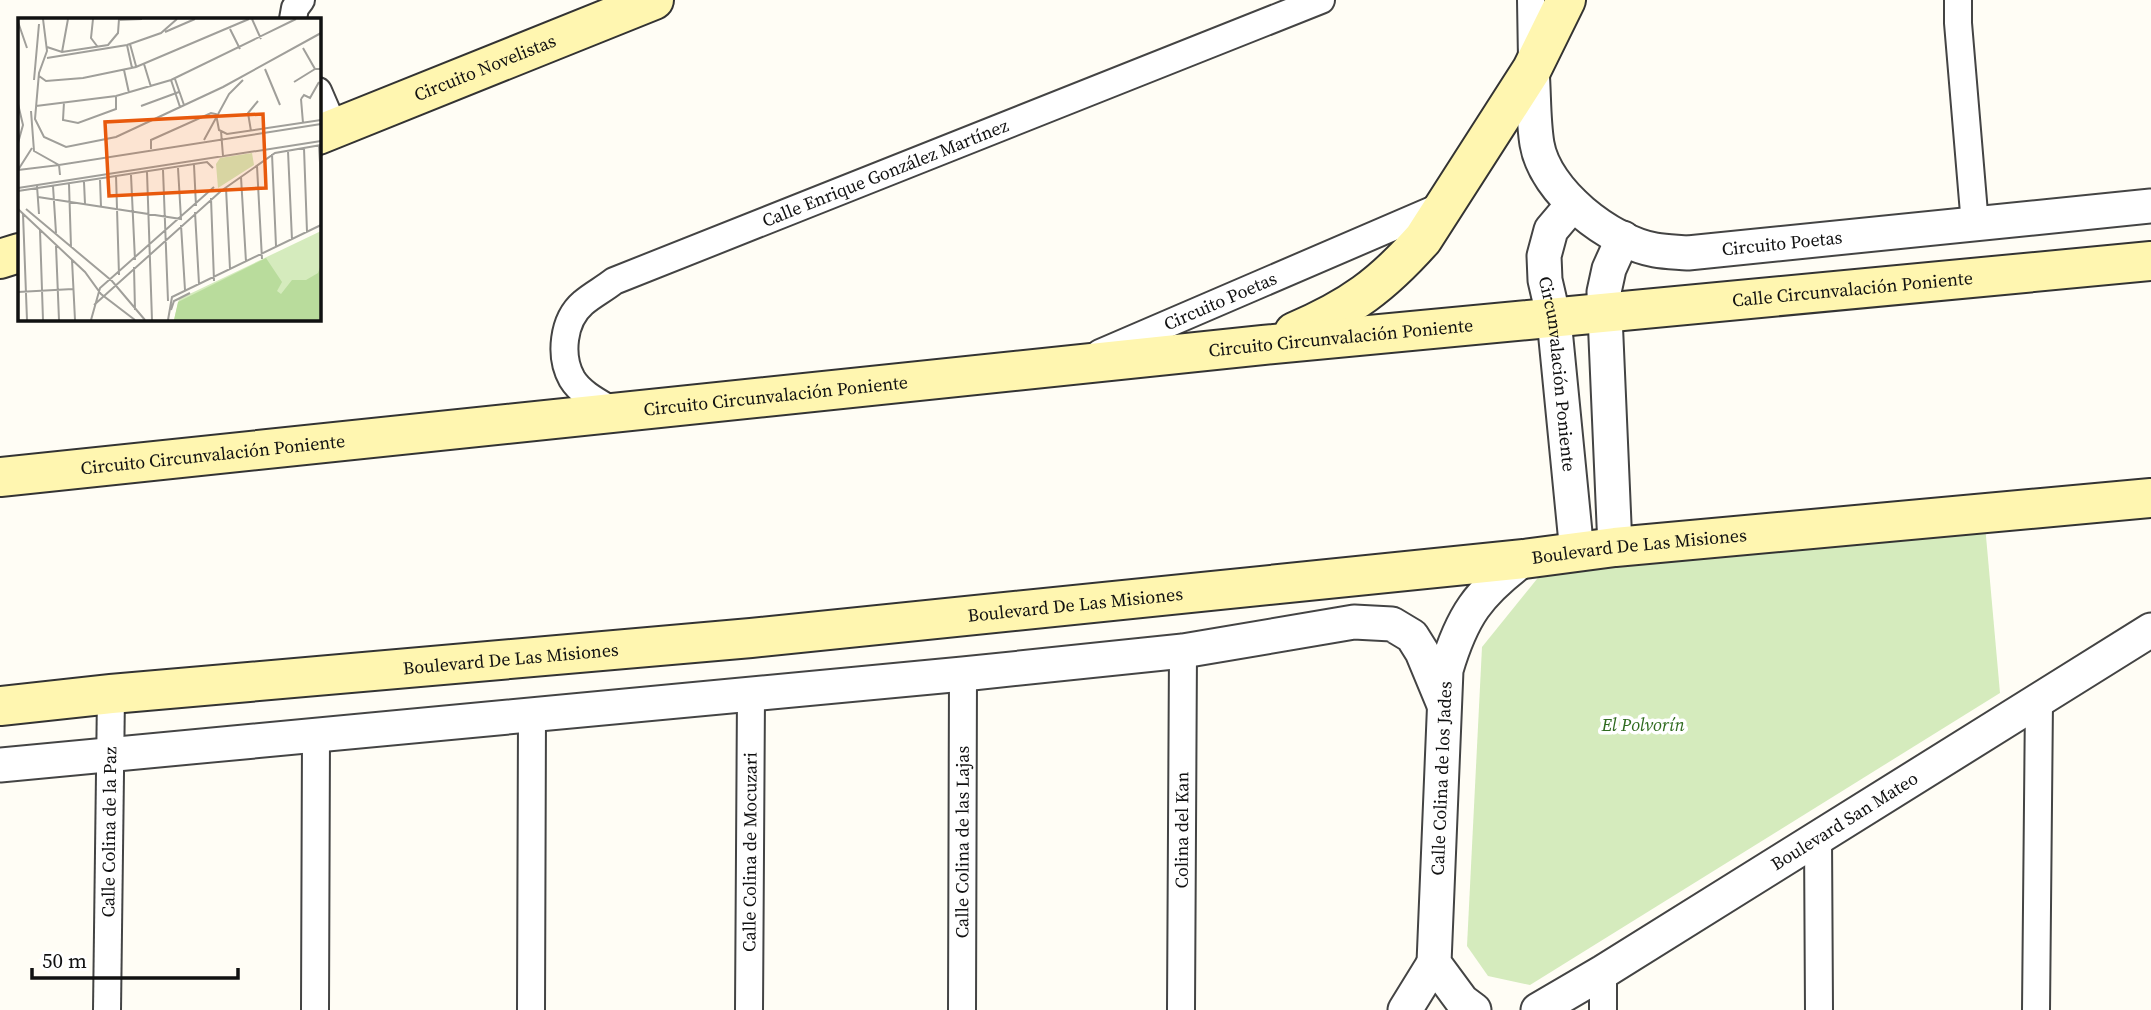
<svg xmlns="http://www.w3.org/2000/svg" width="2151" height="1010" viewBox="0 0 2151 1010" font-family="'Source Serif 4',serif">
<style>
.green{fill:#d5ebbd}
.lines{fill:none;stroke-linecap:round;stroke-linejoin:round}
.minor-casing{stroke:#444;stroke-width:30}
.tertiary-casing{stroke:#444;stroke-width:37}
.secondary-casing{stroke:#333;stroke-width:42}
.minor{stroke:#fff;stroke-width:26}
.tertiary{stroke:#fff;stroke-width:33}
.secondary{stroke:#fff6b0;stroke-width:38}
.labels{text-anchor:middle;stroke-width:7;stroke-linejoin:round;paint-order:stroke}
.street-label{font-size:18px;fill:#111;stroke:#fff}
.park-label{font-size:18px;font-style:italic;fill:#2f6b1f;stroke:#fff}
.inset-road{fill:none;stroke:#a09f9a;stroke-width:2}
.view{fill:#e8590c;fill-opacity:0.15;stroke:#e8590c;stroke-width:3.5}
.inset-edge{fill:none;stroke:#111;stroke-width:3.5}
</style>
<rect width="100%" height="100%" fill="#fffdf5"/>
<path class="green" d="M 1985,525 L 2000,693 L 1530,985 L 1488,976 L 1467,946 L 1482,647 L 1541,574 Z"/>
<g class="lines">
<defs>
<g id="minor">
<path d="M 1531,0 L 1532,60"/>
<path d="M 1958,0 L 1958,23 L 1975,225"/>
<path d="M 293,19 L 295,8 L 301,0"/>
<path d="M 318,91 L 334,128"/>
<path id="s1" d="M 1100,353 L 1444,205"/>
<path id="s2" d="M 615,412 C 600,403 581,394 572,379 C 559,356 563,320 583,303 C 592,295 604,289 614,281 L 1321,0"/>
<path d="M 1818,837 L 1819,1010"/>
<path id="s3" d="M 107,1010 L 111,694"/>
<path d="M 315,1010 L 316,734"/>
<path d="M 531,1010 L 532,715"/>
<path id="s4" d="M 749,1010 L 751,695"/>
<path id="s5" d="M 962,1010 L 963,674"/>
<path id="s6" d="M 1181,1010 L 1183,651"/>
<path d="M 1603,1010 L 1603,972"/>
<path d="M 2036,1010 L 2039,701"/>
</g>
<g id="tertiary">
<path id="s7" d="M 1532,69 C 1534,94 1533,120 1537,144 C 1545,192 1610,242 1655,250 C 1666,252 1677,252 1688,253 L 2151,206"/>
<path id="s8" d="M 1573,204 L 1551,230 L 1544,256 L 1545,280 L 1554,319 L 1577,553"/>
<path d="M 1615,547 L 1604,292 L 1609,269 L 1623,238"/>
<path d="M 0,765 L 963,674 L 1183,651 L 1354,622 L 1392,624 L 1412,636 L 1422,652 L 1444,705"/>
<path d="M 1405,1010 L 1434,963"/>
<path id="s9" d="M 1474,1010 L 1462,1001 L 1434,963 L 1446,670 C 1462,616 1478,593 1524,559"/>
<path id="s10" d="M 1538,1010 L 1603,972 L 2151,630"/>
</g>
<g id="secondary">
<path id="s11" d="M 318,135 L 654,0"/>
<path d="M 0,259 L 19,253"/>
<path d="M 1294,332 C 1351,308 1382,285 1423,239 L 1532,69 L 1566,0"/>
<path id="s12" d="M 0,477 L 1263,345 L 2151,261"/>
<path id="s13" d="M 0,706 L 111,694 L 751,638 L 1524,559 L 1615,547 L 2151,498"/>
</g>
</defs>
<use href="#minor" class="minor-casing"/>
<use href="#tertiary" class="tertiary-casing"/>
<use href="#secondary" class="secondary-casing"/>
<use href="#minor" class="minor"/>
<use href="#tertiary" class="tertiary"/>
<use href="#secondary" class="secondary"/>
</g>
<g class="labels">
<g class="street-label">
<text dy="6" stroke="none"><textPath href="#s11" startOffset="180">Circuito Novelistas</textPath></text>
<text dy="6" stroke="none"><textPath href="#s2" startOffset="467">Calle Enrique González Martínez</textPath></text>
<text dy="6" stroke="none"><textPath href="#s7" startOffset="369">Circuito Poetas</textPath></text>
<text dy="6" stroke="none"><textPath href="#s12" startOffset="1862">Calle Circunvalación Poniente</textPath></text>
<text dy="6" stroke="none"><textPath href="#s1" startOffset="131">Circuito Poetas</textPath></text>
<text dy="6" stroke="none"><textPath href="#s12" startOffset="1348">Circuito Circunvalación Poniente</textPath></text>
<text dy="6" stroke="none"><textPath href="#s8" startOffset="180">Circunvalación Poniente</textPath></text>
<text dy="6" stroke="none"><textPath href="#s12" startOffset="780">Circuito Circunvalación Poniente</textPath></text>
<text dy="6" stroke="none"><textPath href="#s12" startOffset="214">Circuito Circunvalación Poniente</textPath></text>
<text dy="6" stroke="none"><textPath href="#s13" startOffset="1647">Boulevard De Las Misiones</textPath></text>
<text dy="6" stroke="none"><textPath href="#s13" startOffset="1080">Boulevard De Las Misiones</textPath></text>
<text dy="6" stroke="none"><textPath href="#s13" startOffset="513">Boulevard De Las Misiones</textPath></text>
<text dy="6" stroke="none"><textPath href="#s9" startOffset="247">Calle Colina de los Jades</textPath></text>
<text dy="6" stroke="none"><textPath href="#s10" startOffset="360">Boulevard San Mateo</textPath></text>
<text dy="6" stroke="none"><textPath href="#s3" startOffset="178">Calle Colina de la Paz</textPath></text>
<text dy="6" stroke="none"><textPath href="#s6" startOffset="180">Colina del Kan</textPath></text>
<text dy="6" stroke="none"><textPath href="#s5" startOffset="168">Calle Colina de las Lajas</textPath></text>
<text dy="6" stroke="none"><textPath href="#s4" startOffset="158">Calle Colina de Mocuzari</textPath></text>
</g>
<g class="park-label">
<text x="1643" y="731">El Polvorín</text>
</g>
</g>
<g transform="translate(18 18)">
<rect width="303" height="303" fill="#fffdf5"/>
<path d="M 234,135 L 236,147 L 200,170 L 198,146 L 202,140 ZM 303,213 L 303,302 L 156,302 L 161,281 Z" fill="#d5ebbd"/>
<path d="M 248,240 L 264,264 L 259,273 L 263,276 L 274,262 L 288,262 L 300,255 L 303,246 L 303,302 L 156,302 L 160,284 Z" fill="#b9dc9c"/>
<path class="inset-road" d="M 25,1 L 29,33 L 21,55 L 17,101 L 26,119 L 48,129 L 98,119 L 205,69 L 303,15M 75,1 L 73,20 L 79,28M 234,1 L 243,21M 100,2 L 124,1M 0,4 L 9,30M 212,11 L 222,31M 147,14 L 177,1M 112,26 L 118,48M 109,27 L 114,50M 29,29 L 44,34 L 90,27 L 100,15 L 101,1M 285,30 L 297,51 L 303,51M 44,34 L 50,1M 29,40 L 109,27 L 143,15 L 159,1M 126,46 L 133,69M 247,51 L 262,87M 106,52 L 111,75M 21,58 L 28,63 L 65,60 L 118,49 L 231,1M 157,61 L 166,87M 16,62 L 21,6M 153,62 L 162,89M 276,64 L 297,51M 283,81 L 286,77 L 292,80 L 301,64M 283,81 L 285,105M 46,84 L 45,102 L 60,105 L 98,91 L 98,78M 0,86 L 5,107 L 0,125M 18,88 L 98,78 L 153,62 L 278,1M 123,88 L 161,74M 13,93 L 16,133 L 41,147 L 303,106M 203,113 L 205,138M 233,113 L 230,95 L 240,83M 186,122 L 211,76 L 225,62M 301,128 L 303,161M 286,130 L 289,214M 133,131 L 133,122 L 193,95 L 198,96 L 201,112 L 209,116 L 303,102M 270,133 L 274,222M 254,136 L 258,228M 176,147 L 178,188M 239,148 L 244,241M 0,152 L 41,147 L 42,157M 0,152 L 14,130M 145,152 L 150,283M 129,154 L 134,302M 98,157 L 101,257M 113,157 L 117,242M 223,159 L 228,244M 82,162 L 83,189M 66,164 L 67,186M 51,166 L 53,229M 19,168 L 21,196M 35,168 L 38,215M 0,170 L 303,123M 208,170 L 212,251M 0,173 L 189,144 L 195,150M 20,179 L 163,201 L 160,150M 193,180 L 196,263M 0,191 L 67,254 L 83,276 L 117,302M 8,191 L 94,263 L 127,302M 177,194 L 181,266M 5,196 L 9,302M 163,207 L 167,272M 22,212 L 25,302M 38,228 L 41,302M 54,242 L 57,302M 116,249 L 117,292M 0,274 L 55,271M 76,287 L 203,173 L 257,135 L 303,127M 153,292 L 156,283 L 172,275M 73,302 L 82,270 L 196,169M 150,302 L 154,279 L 303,207"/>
<path class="view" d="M 245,96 L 248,170 L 91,178 L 87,104 Z"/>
<rect width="303" height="303" class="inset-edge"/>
</g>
<path d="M32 968v10h206v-10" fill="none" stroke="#111111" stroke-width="3.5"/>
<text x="42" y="968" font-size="21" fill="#111111" stroke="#ffffff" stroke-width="5" paint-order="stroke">50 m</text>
</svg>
